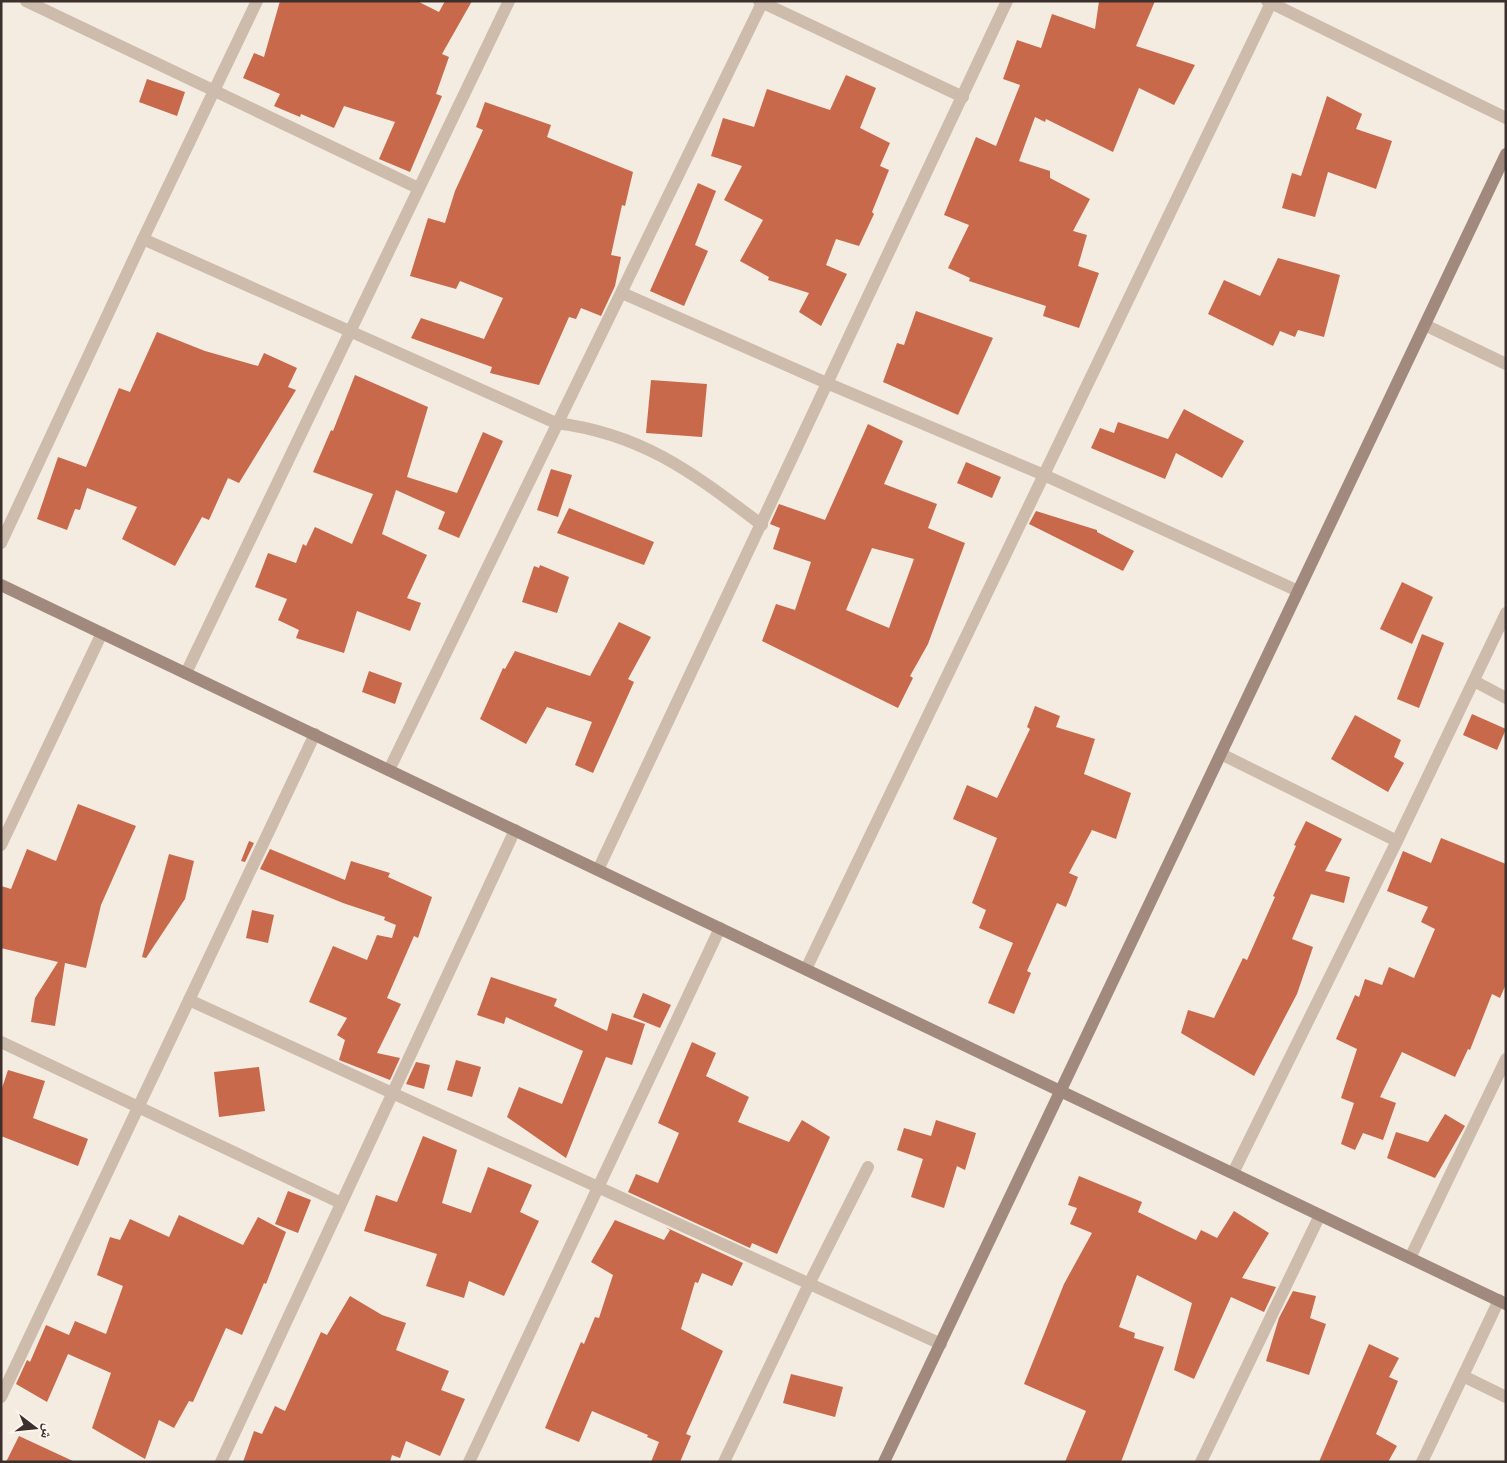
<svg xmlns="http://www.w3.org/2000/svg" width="1507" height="1463" viewBox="0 0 1507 1463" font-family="Ubuntu,'Noto Naskh Arabic',sans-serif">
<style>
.building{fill:#c8694b;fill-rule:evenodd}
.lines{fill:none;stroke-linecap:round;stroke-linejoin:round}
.street{stroke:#cdbbac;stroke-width:12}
.secondary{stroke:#a18a7d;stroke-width:12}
</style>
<rect width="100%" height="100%" fill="#f4ebe1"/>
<g class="building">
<path d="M 280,1 L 417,1 L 439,12 L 445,1 L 472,1 L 442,54 L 449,57 L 436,94 L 442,96 L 410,172 L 379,159 L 395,122 L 344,106 L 334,128 L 301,114 L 300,117 L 274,106 L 280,94 L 243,78 L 254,53 L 264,57 Z"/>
<path d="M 1099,1 L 1155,1 L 1136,46 L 1195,65 L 1174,105 L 1139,88 L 1113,152 L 1046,119 L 1045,122 L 1035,117 L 1019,161 L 1050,171 L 1050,178 L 1090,199 L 1073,231 L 1087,235 L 1078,266 L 1099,273 L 1079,328 L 1043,316 L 1046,306 L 969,281 L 970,278 L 948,268 L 969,225 L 944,215 L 976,137 L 996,146 L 1020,85 L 1003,79 L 1017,40 L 1041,48 L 1052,14 L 1095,29 Z"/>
<path d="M 846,75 L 876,88 L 860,128 L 890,143 L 880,166 L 889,170 L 872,212 L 874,214 L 859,246 L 836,239 L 826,265 L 847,274 L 821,326 L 799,312 L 809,293 L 768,280 L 769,277 L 740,261 L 763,220 L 724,200 L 742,166 L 711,156 L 723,118 L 754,127 L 767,89 L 830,110 Z"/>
<path d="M 147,79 L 185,92 L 177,116 L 139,102 Z"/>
<path d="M 1327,96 L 1362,114 L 1356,129 L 1392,141 L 1376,189 L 1328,172 L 1315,217 L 1282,208 L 1292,173 L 1301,176 Z"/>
<path d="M 485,102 L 551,125 L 547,137 L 633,172 L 625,206 L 622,205 L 611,255 L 621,257 L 615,286 L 601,316 L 581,308 L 576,319 L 569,317 L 539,385 L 490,373 L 492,367 L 411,338 L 421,318 L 484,339 L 503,298 L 460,281 L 456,289 L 410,276 L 428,218 L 445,223 L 455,191 L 483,130 L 476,127 Z"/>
<path d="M 698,183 L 716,191 L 695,245 L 708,251 L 684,306 L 650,291 Z"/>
<path d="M 1278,258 L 1340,275 L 1324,337 L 1298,330 L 1295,337 L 1280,331 L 1273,346 L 1208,314 L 1224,280 L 1260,296 Z"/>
<path d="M 916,311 L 993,338 L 958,415 L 883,382 L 897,343 L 904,345 Z"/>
<path d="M 157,332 L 205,351 L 258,366 L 264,353 L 297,368 L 288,387 L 296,390 L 239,483 L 228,478 L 209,520 L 202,517 L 175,566 L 122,539 L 137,507 L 87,488 L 80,510 L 75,509 L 67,530 L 37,519 L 58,457 L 86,467 L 119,388 L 130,392 Z"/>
<path d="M 355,375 L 428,407 L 407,477 L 457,493 L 483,432 L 503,441 L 459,538 L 438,529 L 445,512 L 396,490 L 382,534 L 427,555 L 407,598 L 421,603 L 410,631 L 357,611 L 344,653 L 296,638 L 299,630 L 278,620 L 287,599 L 255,587 L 268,553 L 296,563 L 303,544 L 306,546 L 315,527 L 352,544 L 373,494 L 313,472 L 331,430 L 333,431 Z"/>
<path d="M 651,380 L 707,384 L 702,437 L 646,433 Z"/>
<path d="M 1184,409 L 1244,441 L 1222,478 L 1176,453 L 1165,479 L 1091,448 L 1100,428 L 1114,433 L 1118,422 L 1168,439 Z"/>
<path d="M 868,424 L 903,441 L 884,484 L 937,504 L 928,528 L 965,543 L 928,644 L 910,676 L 913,678 L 898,708 L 762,641 L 776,604 L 795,610 L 811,562 L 773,549 L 780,528 L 770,524 L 779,504 L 825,520 ZM 872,548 L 914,559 L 889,628 L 846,610 Z"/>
<path d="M 966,462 L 1001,477 L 992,498 L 957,483 Z"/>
<path d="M 551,469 L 572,475 L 558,517 L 537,510 Z"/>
<path d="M 569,508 L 654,542 L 644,565 L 557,533 Z"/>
<path d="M 1036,511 L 1097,530 L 1097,532 L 1134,551 L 1123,571 L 1029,524 Z"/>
<path d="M 540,565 L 569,577 L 557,613 L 522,602 L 534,566 L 539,568 Z"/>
<path d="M 1402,582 L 1433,597 L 1412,644 L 1380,629 Z"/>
<path d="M 619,622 L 651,637 L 628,679 L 634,682 L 593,773 L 575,765 L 592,722 L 547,707 L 526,744 L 480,719 L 503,668 L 505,669 L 515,651 L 590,676 Z"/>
<path d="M 1422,634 L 1444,643 L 1419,708 L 1397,699 Z"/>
<path d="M 369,671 L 402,683 L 395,704 L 362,692 Z"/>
<path d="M 1035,706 L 1060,716 L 1056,727 L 1095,739 L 1084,774 L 1131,793 L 1116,839 L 1092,830 L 1069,873 L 1078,877 L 1066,907 L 1057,903 L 1027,971 L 1031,973 L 1014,1014 L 988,1003 L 1013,943 L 979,928 L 986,910 L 972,903 L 997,838 L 953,819 L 967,785 L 997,798 L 1030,729 L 1027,727 Z"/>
<path d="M 1472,714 L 1506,729 L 1497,750 L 1463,735 Z"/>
<path d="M 1355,715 L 1401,740 L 1394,757 L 1404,763 L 1388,792 L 1331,759 Z"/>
<path d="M 78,804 L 136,826 L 101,905 L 86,968 L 65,963 L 55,1026 L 31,1022 L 35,998 L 58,962 L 1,948 L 1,886 L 11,889 L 27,849 L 56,861 Z"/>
<path d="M 1306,821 L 1342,839 L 1325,871 L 1350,877 L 1344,903 L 1311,894 L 1292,939 L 1313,947 L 1297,994 L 1254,1076 L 1181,1033 L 1188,1010 L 1214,1018 L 1243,958 L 1247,960 L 1275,897 L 1273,896 L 1296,846 L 1294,845 Z"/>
<path d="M 1441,838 L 1506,864 L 1506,984 L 1500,998 L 1492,994 L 1470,1050 L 1468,1049 L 1455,1077 L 1402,1052 L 1380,1097 L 1396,1103 L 1383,1140 L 1363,1133 L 1355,1150 L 1341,1144 L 1354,1103 L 1341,1098 L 1357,1049 L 1336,1039 L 1355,995 L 1359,997 L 1365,979 L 1382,985 L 1389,967 L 1414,978 L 1435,929 L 1421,922 L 1428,907 L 1387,891 L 1403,851 L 1431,863 Z"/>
<path d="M 249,841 L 254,843 L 245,862 L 241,861 Z"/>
<path d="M 270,849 L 345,880 L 351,861 L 390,873 L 388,877 L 432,897 L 418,938 L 414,936 L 387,998 L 401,1004 L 377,1053 L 400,1058 L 390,1080 L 339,1060 L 345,1040 L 337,1035 L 347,1018 L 309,1002 L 333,946 L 367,960 L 377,935 L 392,938 L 396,925 L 384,920 L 385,917 L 343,903 L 260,869 Z"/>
<path d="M 169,854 L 194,861 L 185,899 L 146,958 L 142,957 Z"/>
<path d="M 252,910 L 274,915 L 268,943 L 246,938 Z"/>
<path d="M 491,977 L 557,999 L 554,1006 L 607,1031 L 612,1013 L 645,1024 L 632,1065 L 606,1057 L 566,1158 L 507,1117 L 519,1087 L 562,1104 L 583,1051 L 506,1017 L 504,1024 L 477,1015 Z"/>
<path d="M 643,993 L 671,1005 L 660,1028 L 633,1017 Z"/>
<path d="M 692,1042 L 716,1053 L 706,1076 L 749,1097 L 738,1122 L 789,1142 L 802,1120 L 830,1137 L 777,1254 L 752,1243 L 750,1248 L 628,1192 L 636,1174 L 658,1183 L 679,1133 L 658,1123 Z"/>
<path d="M 456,1060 L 481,1067 L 472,1097 L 447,1090 Z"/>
<path d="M 416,1062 L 430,1065 L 424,1089 L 406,1084 Z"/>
<path d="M 259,1067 L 265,1111 L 219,1117 L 214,1072 Z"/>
<path d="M 8,1070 L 45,1081 L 33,1118 L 88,1139 L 78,1166 L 1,1136 L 1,1091 Z"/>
<path d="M 1445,1114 L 1465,1126 L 1435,1178 L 1387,1158 L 1396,1132 L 1428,1142 Z"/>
<path d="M 936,1120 L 976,1133 L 965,1170 L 957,1166 L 944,1208 L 911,1197 L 923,1159 L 897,1150 L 904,1128 L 931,1136 Z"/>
<path d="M 423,1136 L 457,1150 L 442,1203 L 471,1213 L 488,1167 L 532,1185 L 520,1212 L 539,1221 L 504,1296 L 469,1281 L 464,1298 L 426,1286 L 437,1254 L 364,1231 L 376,1195 L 397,1202 Z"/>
<path d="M 1079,1176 L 1142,1202 L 1138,1212 L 1196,1240 L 1201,1230 L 1217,1238 L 1234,1211 L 1269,1233 L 1242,1278 L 1276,1287 L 1264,1312 L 1231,1297 L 1194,1379 L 1174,1370 L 1192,1303 L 1137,1275 L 1119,1327 L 1135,1333 L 1134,1338 L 1164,1347 L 1121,1462 L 1065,1462 L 1086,1411 L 1024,1384 L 1064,1284 L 1092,1233 L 1070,1224 L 1077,1208 L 1068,1205 Z"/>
<path d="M 288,1191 L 311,1200 L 298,1233 L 275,1224 Z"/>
<path d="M 179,1215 L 243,1245 L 258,1217 L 286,1232 L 266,1284 L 264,1283 L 242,1335 L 226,1328 L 193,1402 L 189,1401 L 174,1428 L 159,1420 L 145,1459 L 92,1428 L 111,1373 L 68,1354 L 47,1402 L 16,1384 L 27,1360 L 30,1362 L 46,1325 L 69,1335 L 75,1321 L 106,1334 L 123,1286 L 97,1275 L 110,1237 L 120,1240 L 130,1219 L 169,1237 Z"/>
<path d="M 615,1220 L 664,1240 L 670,1230 L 665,1227 L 743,1263 L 732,1286 L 702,1273 L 698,1283 L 695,1282 L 681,1329 L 723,1351 L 686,1434 L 691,1436 L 680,1462 L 651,1462 L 659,1442 L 647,1437 L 648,1435 L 592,1411 L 579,1442 L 545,1428 L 581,1342 L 584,1344 L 595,1317 L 599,1318 L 613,1275 L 591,1262 Z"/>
<path d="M 1293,1291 L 1316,1296 L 1310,1318 L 1326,1324 L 1309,1375 L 1266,1361 L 1279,1318 Z"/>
<path d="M 350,1296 L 382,1315 L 406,1323 L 396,1350 L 449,1371 L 441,1390 L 465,1399 L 440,1456 L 406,1441 L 400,1458 L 392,1455 L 390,1462 L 243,1462 L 254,1431 L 262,1434 L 275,1406 L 285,1411 L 321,1332 L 327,1335 Z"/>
<path d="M 1369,1344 L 1399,1358 L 1389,1377 L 1398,1381 L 1376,1434 L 1397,1446 L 1388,1462 L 1319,1462 Z"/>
<path d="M 791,1374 L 843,1387 L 835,1417 L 783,1403 Z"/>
<path d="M 19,1436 L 75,1462 L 6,1462 Z"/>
</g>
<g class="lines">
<g class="street">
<path d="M 26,1 L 418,188"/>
<path d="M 759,1 L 963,97"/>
<path d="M 1267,1 L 1506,118"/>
<path d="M 143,239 L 556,423 C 644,434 694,474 762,525"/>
<path d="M 622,293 L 829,384 L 1044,475 L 1298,591"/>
<path d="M 1425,325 L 1506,364"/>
<path d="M 1,543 L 143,239 L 257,1"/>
<path d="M 186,673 L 509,1"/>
<path d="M 1474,681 L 1506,698"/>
<path d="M 1221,754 L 1397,841"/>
<path d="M 389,770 L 762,3"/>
<path d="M 1,845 L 102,633"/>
<path d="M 598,870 L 1007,1"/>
<path d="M 806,969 L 1272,1"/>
<path d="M 189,1000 L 941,1344"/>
<path d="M 1,1042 L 341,1203"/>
<path d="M 1233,1173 L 1397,841 L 1506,613"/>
<path d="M 1410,1258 L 1506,1059"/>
<path d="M 1463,1376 L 1506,1397"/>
<path d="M 1,1397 L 315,734"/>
<path d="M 221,1462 L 515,830"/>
<path d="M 469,1462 L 720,928"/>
<path d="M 724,1462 L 809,1284 L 868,1167"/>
<path d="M 1201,1462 L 1320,1215"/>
<path d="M 1422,1462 L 1499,1300"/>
</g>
<g class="secondary">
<path d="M 1,585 L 1506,1304"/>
<path d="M 884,1462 L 1506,154"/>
</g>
</g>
<rect width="1507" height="1463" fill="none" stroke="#3b302b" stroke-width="5"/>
<g transform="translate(35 1428) rotate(106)" stroke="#fbf5ee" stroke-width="4" paint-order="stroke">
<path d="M0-4L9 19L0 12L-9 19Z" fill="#3b302b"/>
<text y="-8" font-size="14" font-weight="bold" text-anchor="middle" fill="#3b302b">ش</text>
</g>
</svg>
